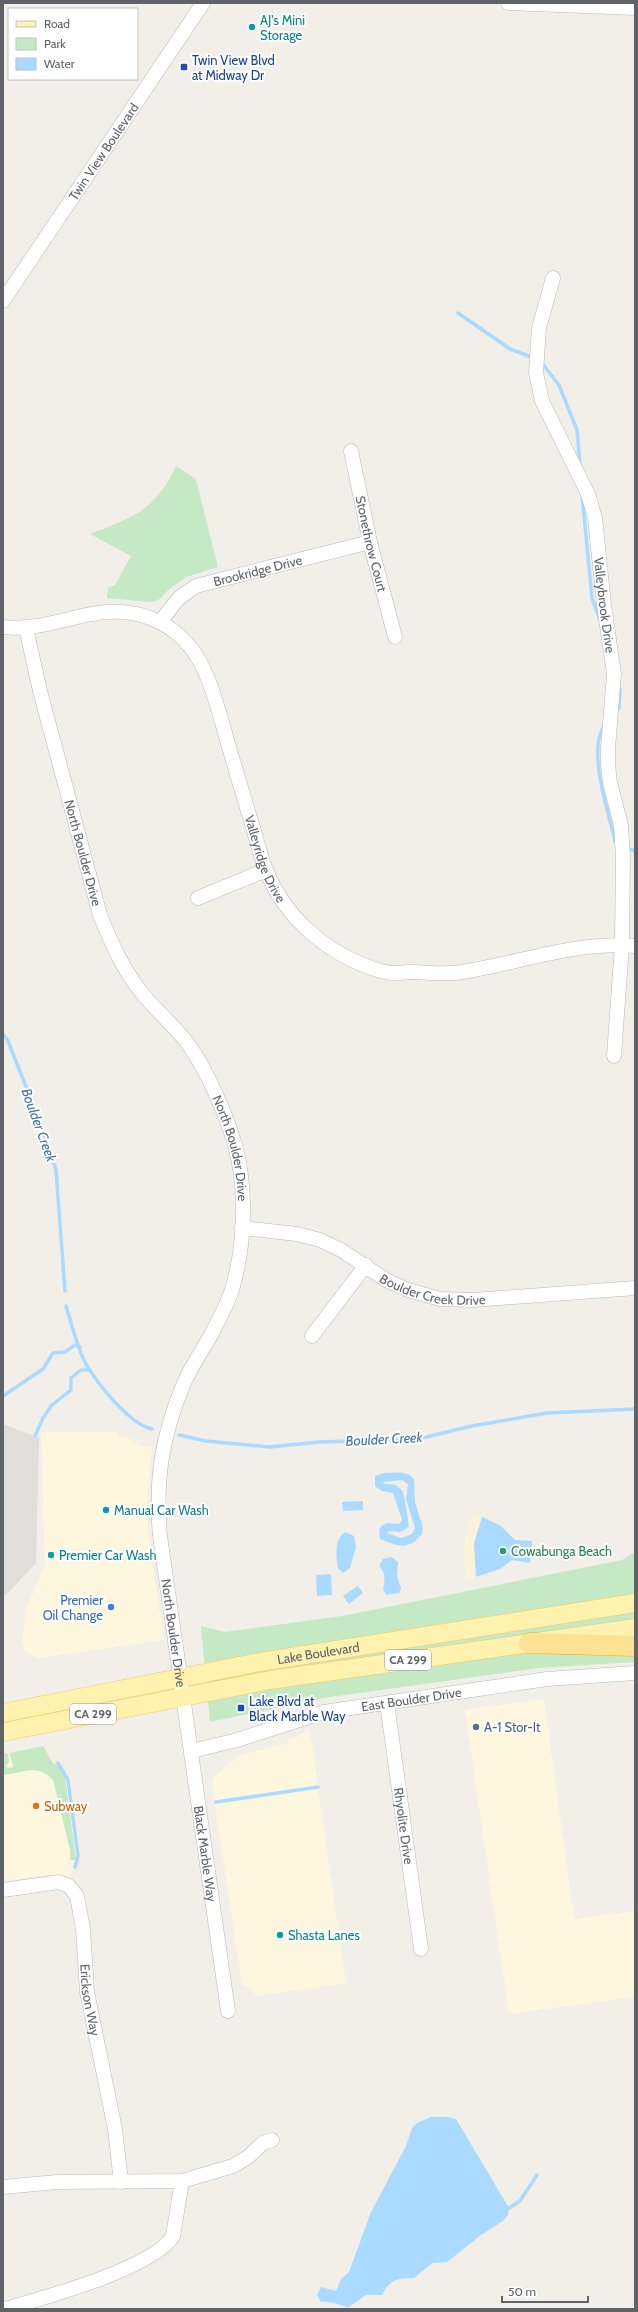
<svg xmlns="http://www.w3.org/2000/svg" width="638" height="2312" viewBox="0 0 638 2312" font-family="Cabin,sans-serif">
<style>
.commercial{fill:#fef7e0}
.industrial{fill:#e0deda}
.green{fill:#c5e8c5}
.sand{fill:#fbf3d9}
.water{fill:#aadaff;fill-rule:evenodd}
.lines{fill:none;stroke-linecap:round;stroke-linejoin:round}
.stream{stroke:#aadaff;stroke-width:3.5}
.minor-casing{stroke:#b5b8bc;stroke-width:15}
.major-casing{stroke:#f2c960;stroke-width:19}
.highway-casing{stroke:#f9ab00;stroke-width:21}
.minor{stroke:#fff;stroke-width:14}
.major{stroke:#fff2af;stroke-width:18}
.highway{stroke:#fde293;stroke-width:20}
.culture-dot{fill:#0f9aa8;stroke:#fff;stroke-width:1.5}
.transit-dot{fill:#1a4fb4;stroke:#fff;stroke-width:1.5}
.leisure-dot{fill:#2e9e5b;stroke:#fff;stroke-width:1.5}
.shop-dot{fill:#3f7fe0;stroke:#fff;stroke-width:1.5}
.service-dot{fill:#5c6f8a;stroke:#fff;stroke-width:1.5}
.food-dot{fill:#e8710a;stroke:#fff;stroke-width:1.5}
.labels{text-anchor:middle;stroke-width:4;stroke-linejoin:round;paint-order:stroke}
.shield{fill:#fff;stroke:#8f9295;stroke-width:1}
.shield-label{font-size:12px;font-weight:bold;fill:#5f6368}
.culture-label{font-size:13px;fill:#0d838f;stroke:#fff;text-anchor:start}
.transit-label{font-size:13px;fill:#164399;stroke:#fff;text-anchor:start}
.street-label{font-size:13px;fill:#5f6368;stroke:#fff}
.leisure-label{font-size:13px;fill:#27864d;stroke:#fff;text-anchor:start}
.shop-label{font-size:13px;fill:#366cbe;stroke:#fff;text-anchor:end}
.service-label{font-size:13px;fill:#4e5e75;stroke:#fff;text-anchor:start}
.food-label{font-size:13px;fill:#c56008;stroke:#fff;text-anchor:start}
.water-label{font-size:14px;font-style:italic;fill:#4174aa;stroke:#fff}
</style>
<rect width="100%" height="100%" fill="#f1efe8"/>
<g class="commercial">
<path d="M 41,1432 L 117,1432 L 118,1437 L 126,1437 L 141,1446 L 152,1447 L 147,1507 L 148,1533 L 164,1640 L 38,1658 L 26,1652 L 22,1642 L 26,1608 L 45,1566 Z"/>
<path d="M 544,1699 L 574,1919 L 635,1911 L 635,1997 L 509,2014 L 465,1710 Z"/>
<path d="M 310,1731 L 318,1786 L 215,1801 L 212,1780 L 225,1767 L 242,1755 L 289,1743 L 288,1740 L 299,1737 L 298,1735 Z"/>
<path d="M 43,1746 L 66,1780 L 77,1855 L 74,1866 L 69,1877 L 47,1875 L 3,1881 L 3,1754 Z"/>
<path d="M 318,1788 L 346,1983 L 257,1996 L 247,1987 L 242,1986 L 215,1803 Z"/>
</g>
<path class="industrial" d="M 3,1424 L 39,1438 L 36,1563 L 3,1598 Z"/>
<g class="green">
<path d="M 176,466 L 196,479 L 218,567 L 186,577 L 168,590 L 160,599 L 151,602 L 107,598 L 108,588 L 115,585 L 131,556 L 90,534 C 132,518 156,510 176,466 Z"/>
<path d="M 635,1552 L 635,1662 L 539,1668 L 381,1690 L 323,1698 L 210,1722 L 201,1626 L 225,1632 L 342,1616 L 622,1560 Z"/>
<path d="M 43,1746 L 53,1763 L 57,1765 L 65,1776 L 76,1860 L 70,1860 L 70,1850 L 53,1780 C 37,1763 24,1773 3,1775 L 3,1754 L 8,1753 L 9,1762 L 6,1767 L 12,1768 L 13,1765 L 9,1753 Z"/>
</g>
<path class="sand" d="M 474,1512 L 482,1517 L 474,1543 L 476,1577 L 467,1579 C 460,1558 464,1531 474,1512 Z"/>
<g class="water">
<path d="M 384,1473 C 395,1473 407,1470 414,1479 L 415,1502 L 423,1528 L 422,1534 L 413,1543 L 404,1546 L 396,1545 L 380,1539 L 379,1530 L 381,1526 L 387,1523 L 399,1524 L 402,1520 L 393,1493 L 382,1491 L 375,1486 L 375,1476 ZM 402,1480 L 408,1484 L 406,1499 L 415,1528 L 412,1534 L 401,1538 L 387,1533 L 389,1531 L 400,1532 L 409,1527 C 409,1523 404,1496 403,1492 C 402,1489 398,1487 396,1485 L 385,1484 L 383,1482 Z"/>
<path d="M 363,1501 L 363,1510 L 343,1511 L 342,1502 Z"/>
<path d="M 482,1517 L 501,1526 L 515,1540 L 532,1541 L 530,1563 L 512,1560 L 500,1569 L 476,1577 L 474,1543 Z"/>
<path d="M 345,1532 L 354,1536 L 356,1547 L 350,1568 L 343,1573 L 338,1568 C 336,1557 334,1539 345,1532 Z"/>
<path d="M 392,1557 L 398,1562 L 397,1576 L 401,1588 L 399,1593 L 387,1595 L 383,1590 C 385,1580 386,1573 379,1566 L 383,1559 Z"/>
<path d="M 331,1574 L 332,1595 L 317,1596 L 316,1575 Z"/>
<path d="M 358,1586 L 363,1593 L 349,1604 L 343,1596 Z"/>
<path d="M 431,2117 L 448,2117 L 456,2119 L 509,2208 L 508,2215 L 503,2221 L 481,2235 L 447,2262 L 432,2263 L 414,2278 C 398,2278 390,2279 382,2295 L 366,2295 L 349,2307 C 340,2306 330,2300 321,2302 L 317,2295 L 321,2287 L 336,2291 L 341,2279 L 349,2272 L 371,2212 L 406,2146 L 412,2128 L 417,2123 Z"/>
</g>
<g class="lines">
<g class="stream">
<path d="M 458,313 L 510,349 L 534,358"/>
<path d="M 541,362 L 559,385 L 577,430 L 580,464"/>
<path d="M 582,494 L 592,598 L 600,620"/>
<path d="M 615,713 L 619,708 L 620,689"/>
<path d="M 605,725 C 586,748 609,813 615,841"/>
<path d="M 627,848 L 635,851"/>
<path d="M 3,1034 L 8,1041 L 43,1130 L 56,1170 L 65,1291"/>
<path d="M 66,1306 C 71,1322 78,1350 86,1364 C 98,1384 129,1424 152,1429"/>
<path d="M 3,1396 L 43,1369 L 53,1353 L 65,1352 L 75,1345 L 80,1347"/>
<path d="M 179,1435 L 206,1441 L 270,1447 L 319,1442 L 418,1439 L 472,1426 L 547,1413 L 635,1409"/>
<path d="M 35,1436 L 43,1418 L 52,1405 L 71,1390 L 71,1378 L 81,1370 L 90,1370"/>
<path d="M 58,1763 L 68,1780 L 78,1856 L 75,1867"/>
<path d="M 216,1802 L 318,1787"/>
<path d="M 509,2208 L 520,2201 L 537,2175"/>
</g>
<defs>
<g id="minor">
<path d="M 508,3 L 635,8"/>
<path id="s1" d="M 553,278 L 539,328 L 536,373 L 542,401 L 588,494 L 595,518 L 604,605 L 614,674 L 608,748 L 608,764 L 610,783 L 621,825 L 623,857 L 622,945 L 614,1056"/>
<path id="s2" d="M 3,301 L 203,3"/>
<path id="s3" d="M 351,451 L 370,542 L 395,637"/>
<path id="s4" d="M 160,622 L 179,598 L 196,586 L 370,542"/>
<path id="s5" d="M 3,627 C 54,633 98,598 150,618 C 198,636 209,678 222,722 C 231,755 241,788 251,821 C 256,837 260,854 266,870 C 286,920 330,956 381,971 C 391,974 400,973 410,972 C 428,972 445,975 462,972 C 519,963 577,941 635,946"/>
<path id="s6" d="M 26,628 L 40,691 L 100,915 C 111,942 123,970 142,993 C 156,1011 174,1025 188,1044 C 207,1070 226,1114 235,1145 C 247,1189 245,1243 233,1286 C 229,1301 222,1314 215,1327 C 206,1346 192,1364 184,1383 C 162,1435 155,1480 160,1536 L 228,2011"/>
<path d="M 198,898 L 266,870"/>
<path id="s7" d="M 242,1228 L 297,1234 L 320,1240 L 341,1250 L 386,1280 L 408,1290 L 440,1299 L 473,1300 L 635,1288"/>
<path d="M 312,1336 L 366,1265"/>
<path id="s8" d="M 387,1703 L 421,1949"/>
<path id="s9" d="M 192,1751 L 237,1740 L 324,1712 L 547,1679 L 635,1673"/>
<path id="s10" d="M 3,1890 L 59,1882 L 69,1886 L 77,1896 L 83,1929 L 87,1992 L 115,2129 L 121,2182"/>
<path d="M 3,2187 L 57,2182 L 182,2181 L 233,2166 L 248,2157 L 263,2143 L 272,2140"/>
<path d="M 5,2309 C 43,2298 154,2268 173,2236 L 182,2181"/>
</g>
<g id="major">
<path id="s11" d="M 3,1713 L 260,1662 L 635,1603"/>
<path d="M 3,1732 L 270,1680 L 635,1628"/>
</g>
<path id="highway" d="M 529,1643 L 635,1646"/>
</defs>
<use href="#minor" class="minor-casing"/>
<use href="#major" class="major-casing"/>
<use href="#highway" class="highway-casing"/>
<use href="#minor" class="minor"/>
<use href="#major" class="major"/>
<use href="#highway" class="highway"/>
</g>
<g class="culture-dot">
<circle cx="252" cy="27" r="4"/>
<circle cx="106" cy="1510" r="4"/>
<circle cx="51" cy="1555" r="4"/>
<circle cx="280" cy="1935" r="4"/>
</g>
<g class="transit-dot">
<rect x="180" y="63" width="8" height="8" rx="2"/>
<rect x="237" y="1704" width="8" height="8" rx="2"/>
</g>
<circle class="leisure-dot" cx="503" cy="1551" r="4"/>
<circle class="shop-dot" cx="111" cy="1607" r="4"/>
<circle class="service-dot" cx="476" cy="1727" r="4"/>
<circle class="food-dot" cx="36" cy="1806" r="4"/>
<g class="labels">
<g class="shield">
<rect x="385" y="1650" width="46" height="20" rx="3"/>
<rect x="70" y="1704" width="46" height="20" rx="3"/>
</g>
<g class="shield-label">
<text x="408" y="1664">CA 299</text>
<text x="93" y="1718">CA 299</text>
</g>
<g class="culture-label">
<text x="260" y="25">AJ's Mini<tspan x="260" dy="15">Storage</tspan></text>
<text x="114" y="1515">Manual Car Wash</text>
<text x="59" y="1560">Premier Car Wash</text>
<text x="288" y="1940">Shasta Lanes</text>
</g>
<g class="transit-label">
<text x="192" y="65">Twin View Blvd<tspan x="192" dy="15">at Midway Dr</tspan></text>
<text x="249" y="1706">Lake Blvd at<tspan x="249" dy="15">Black Marble Way</tspan></text>
</g>
<g class="street-label">
<text dy="5" stroke="none"><textPath href="#s2" startOffset="180">Twin View Boulevard</textPath></text>
<text dy="5" stroke="none"><textPath href="#s3" startOffset="95">Stonethrow Court</textPath></text>
<text dy="5" stroke="none"><textPath href="#s4" startOffset="115">Brookridge Drive</textPath></text>
<text dy="5" stroke="none"><textPath href="#s1" startOffset="342">Valleybrook Drive</textPath></text>
<text dy="5" stroke="none"><textPath href="#s6" startOffset="232">North Boulder Drive</textPath></text>
<text dy="5" stroke="none"><textPath href="#s5" startOffset="425">Valleyridge Drive</textPath></text>
<text dy="5" stroke="none"><textPath href="#s6" startOffset="568">North Boulder Drive</textPath></text>
<text dy="5" stroke="none"><textPath href="#s7" startOffset="205">Boulder Creek Drive</textPath></text>
<text dy="5" stroke="none"><textPath href="#s6" startOffset="1072">North Boulder Drive</textPath></text>
<text dy="5" stroke="none"><textPath href="#s11" startOffset="321">Lake Boulevard</textPath></text>
<text dy="5" stroke="none"><textPath href="#s9" startOffset="226">East Boulder Drive</textPath></text>
<text dy="5" stroke="none"><textPath href="#s8" startOffset="124">Rhyolite Drive</textPath></text>
<text dy="5" stroke="none"><textPath href="#s6" startOffset="1295">Black Marble Way</textPath></text>
<text dy="5" stroke="none"><textPath href="#s10" startOffset="185">Erickson Way</textPath></text>
</g>
<g class="leisure-label">
<text x="511" y="1556">Cowabunga Beach</text>
</g>
<g class="shop-label">
<text x="103" y="1605">Premier<tspan x="103" dy="15">Oil Change</tspan></text>
</g>
<g class="service-label">
<text x="484" y="1732">A-1 Stor-It</text>
</g>
<g class="food-label">
<text x="44" y="1811">Subway</text>
</g>
<g class="water-label">
<text transform="translate(39 1125) rotate(70)" y="5">Boulder Creek</text>
<text transform="translate(384 1439) rotate(-3)" y="5">Boulder Creek</text>
</g>
</g>
<rect width="638" height="2312" fill="none" stroke="#5f6368" stroke-width="8"/>
<rect x="8" y="8" width="130" height="72" fill="#ffffff" stroke="#bfc1c3"/>
<rect x="16" y="21" width="20" height="6" fill="#fff2af" stroke="#bfc1c3"/>
<text x="44" y="28" font-size="12" fill="#5f6368">Road</text>
<rect x="16" y="38" width="20" height="12" fill="#c5e8c5" stroke="#bfc1c3"/>
<text x="44" y="48" font-size="12" fill="#5f6368">Park</text>
<rect x="16" y="58" width="20" height="12" fill="#aadaff" stroke="#bfc1c3"/>
<text x="44" y="68" font-size="12" fill="#5f6368">Water</text>
<path d="M502 2296v6h86v-6" fill="none" stroke="#5f6368" stroke-width="2"/>
<text x="508" y="2296" font-size="12" fill="#5f6368" stroke="#ffffff" stroke-width="3" paint-order="stroke">50 m</text>
</svg>
